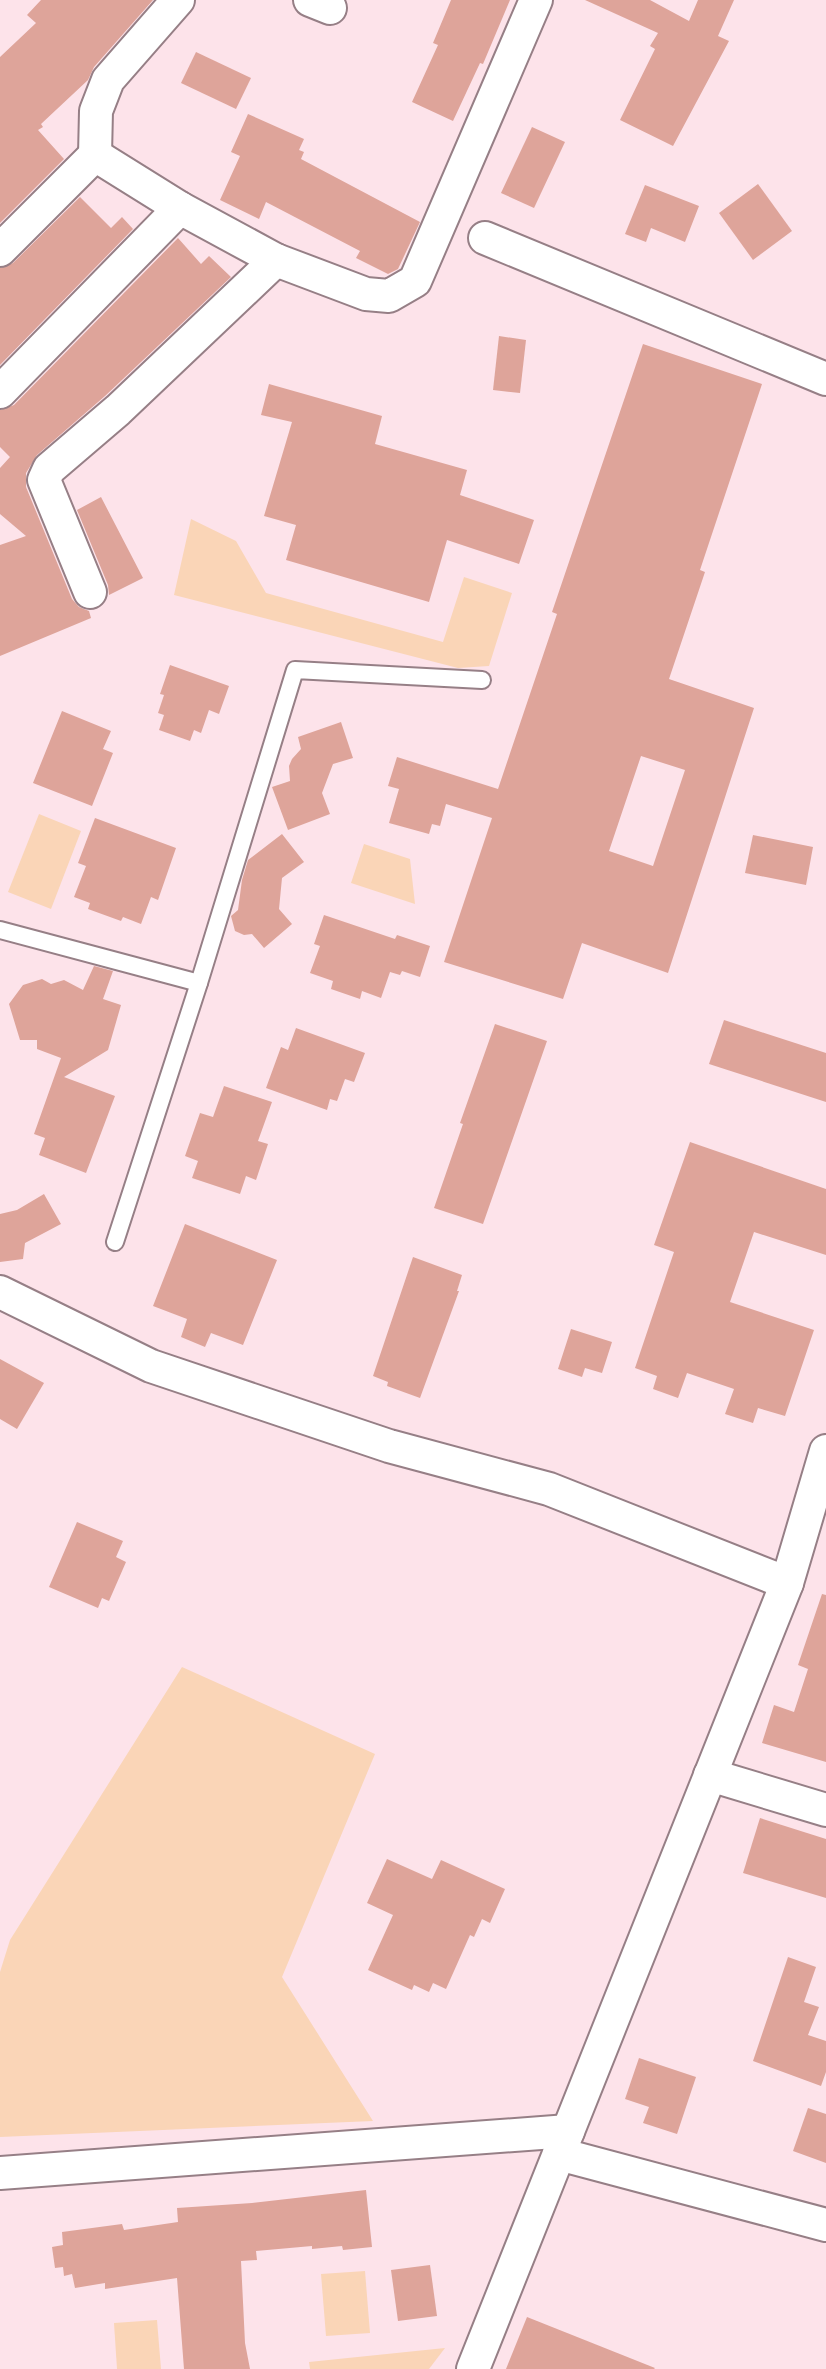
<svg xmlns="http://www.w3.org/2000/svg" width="826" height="2369" viewBox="0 0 826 2369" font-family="Quicksand,sans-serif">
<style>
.green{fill:#fad5b7}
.building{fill:#dea49a;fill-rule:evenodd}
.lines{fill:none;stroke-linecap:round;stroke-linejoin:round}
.lane-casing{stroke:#967f86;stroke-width:20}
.street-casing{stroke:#967f86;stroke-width:36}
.lane{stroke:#fff;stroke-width:16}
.street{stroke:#fff;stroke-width:32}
</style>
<rect width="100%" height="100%" fill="#fde3ea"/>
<g class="green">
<path d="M 191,519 L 236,541 L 266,593 L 443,642 L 464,577 L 512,593 L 489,666 L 458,668 L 174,595 Z"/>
<path d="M 39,814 L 81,831 L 51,909 L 8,892 Z"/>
<path d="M 364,844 L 410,859 L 415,904 L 351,883 Z"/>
<path d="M 182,1667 L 375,1754 L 282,1977 L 373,2121 L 0,2137 L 0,1972 L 10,1940 Z"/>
<path d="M 365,2271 L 370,2333 L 326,2336 L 321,2274 Z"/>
<path d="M 157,2320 L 161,2369 L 117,2369 L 114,2323 Z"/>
<path d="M 445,2348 L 429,2369 L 310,2369 L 309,2362 Z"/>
</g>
<g class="building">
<path d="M 41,0 L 153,0 L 94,67 L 88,80 L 41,124 L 43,127 L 38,130 L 64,159 L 0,223 L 0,57 L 36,23 L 27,15 Z"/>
<path d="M 451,0 L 510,0 L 483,64 L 480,63 L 453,121 L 412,102 L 438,45 L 433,43 Z"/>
<path d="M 585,0 L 650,0 L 689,21 L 698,0 L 734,0 L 718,36 L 729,41 L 673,146 L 620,120 L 655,49 L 650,46 L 658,33 Z"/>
<path d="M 196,52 L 251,78 L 236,109 L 181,83 Z"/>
<path d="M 248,114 L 304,139 L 299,150 L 304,152 L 301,159 L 420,222 L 398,269 L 388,274 L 356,258 L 360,251 L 266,202 L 259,219 L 220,200 L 240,156 L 231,152 Z"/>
<path d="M 532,127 L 565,142 L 534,208 L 501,193 Z"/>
<path d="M 758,184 L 792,231 L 753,260 L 719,213 Z"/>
<path d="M 645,185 L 699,206 L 685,242 L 651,228 L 646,242 L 625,234 Z"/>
<path d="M 80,197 L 111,228 L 122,217 L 133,229 L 0,365 L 0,268 L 13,263 Z"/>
<path d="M 178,238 L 201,264 L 209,256 L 231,277 L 105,396 L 37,455 L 26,473 L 26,487 L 72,599 L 79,607 L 89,611 L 91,618 L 0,656 L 0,545 L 26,536 L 0,514 L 0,468 L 10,457 L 0,447 L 0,410 L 14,405 Z"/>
<path d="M 499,336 L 526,340 L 520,393 L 493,390 Z"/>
<path d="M 643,344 L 762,384 L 700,570 L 705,572 L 669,679 L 754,708 L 668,973 L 582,943 L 563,999 L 444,962 L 492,818 L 446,804 L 440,826 L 432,824 L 429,834 L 389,823 L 399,789 L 388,786 L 397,757 L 498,789 L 557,614 L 552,612 ZM 641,756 L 685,770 L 653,866 L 609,851 Z"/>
<path d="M 269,384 L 382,416 L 375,444 L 467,470 L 460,495 L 534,520 L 519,564 L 447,540 L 429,602 L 286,560 L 296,525 L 264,516 L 292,422 L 261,415 Z"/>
<path d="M 101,497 L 143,578 L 109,595 L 108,585 L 77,510 Z"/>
<path d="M 170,665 L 229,686 L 219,714 L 209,710 L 201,733 L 194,730 L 190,741 L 159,730 L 164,715 L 158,713 L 164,695 L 160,694 Z"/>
<path d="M 62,711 L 111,731 L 103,749 L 113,753 L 92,806 L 33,783 Z"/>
<path d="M 341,722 L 353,758 L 333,764 L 322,793 L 330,814 L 288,830 L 272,787 L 290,781 L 289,766 L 292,759 L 301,749 L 298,737 Z"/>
<path d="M 95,818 L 176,848 L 158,900 L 151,897 L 141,924 L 123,917 L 121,921 L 88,909 L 90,903 L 74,897 L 86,866 L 78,863 Z"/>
<path d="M 282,834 L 304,862 L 282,878 L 279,909 L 292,924 L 264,948 L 252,934 L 244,935 L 235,931 L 231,916 L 238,910 L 242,880 L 248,860 Z"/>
<path d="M 753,835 L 813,847 L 806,885 L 745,873 Z"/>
<path d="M 324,915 L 395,939 L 397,935 L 430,946 L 420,977 L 402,971 L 400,975 L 390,972 L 381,998 L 362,991 L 360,999 L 331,989 L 333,981 L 310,973 L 320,946 L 314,944 Z"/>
<path d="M 94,966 L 113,971 L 103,999 L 121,1005 L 108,1050 L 64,1077 L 115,1096 L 86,1173 L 39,1155 L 45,1138 L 34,1134 L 61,1058 L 37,1049 L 37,1040 L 20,1040 L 9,1004 L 23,985 L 42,979 L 51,984 L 64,980 L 83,990 Z"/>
<path d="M 724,1020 L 826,1053 L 826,1102 L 709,1064 Z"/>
<path d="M 495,1024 L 547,1041 L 483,1224 L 434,1208 L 463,1124 L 460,1123 Z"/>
<path d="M 296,1028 L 365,1053 L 354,1082 L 345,1079 L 337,1101 L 330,1099 L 327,1110 L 266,1088 L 281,1047 L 288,1050 Z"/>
<path d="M 224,1086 L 272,1102 L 258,1141 L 268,1144 L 256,1180 L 246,1176 L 240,1194 L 192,1178 L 198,1161 L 185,1156 L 200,1113 L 213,1117 Z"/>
<path d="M 690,1142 L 826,1189 L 826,1255 L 754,1232 L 730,1302 L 814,1330 L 785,1416 L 758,1408 L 753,1423 L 725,1414 L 734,1389 L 687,1373 L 678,1398 L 653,1389 L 657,1376 L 635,1368 L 674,1252 L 654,1245 Z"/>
<path d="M 44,1194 L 61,1224 L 25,1243 L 23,1259 L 0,1262 L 0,1214 L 17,1210 Z"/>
<path d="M 185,1224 L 277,1260 L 243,1345 L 211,1333 L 205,1347 L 181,1337 L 187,1319 L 153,1306 Z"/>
<path d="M 413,1257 L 462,1275 L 457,1291 L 459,1291 L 420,1398 L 387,1386 L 388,1382 L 373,1376 Z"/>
<path d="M 571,1329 L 612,1342 L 602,1373 L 585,1368 L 582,1377 L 558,1369 Z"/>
<path d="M 0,1359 L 44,1383 L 17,1429 L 0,1419 Z"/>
<path d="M 77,1522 L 123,1541 L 116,1557 L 126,1562 L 109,1601 L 102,1598 L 98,1608 L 49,1587 Z"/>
<path d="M 822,1594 L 826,1595 L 826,1762 L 762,1743 L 774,1705 L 794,1712 L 808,1669 L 798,1665 Z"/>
<path d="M 760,1818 L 826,1839 L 826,1898 L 743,1873 Z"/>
<path d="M 387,1859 L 432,1879 L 441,1860 L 505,1889 L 490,1923 L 482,1919 L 474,1937 L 470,1935 L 446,1989 L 433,1983 L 429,1992 L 414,1985 L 412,1990 L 368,1970 L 393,1915 L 367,1903 Z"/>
<path d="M 788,1957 L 816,1967 L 804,2002 L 819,2007 L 808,2035 L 826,2041 L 826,2072 L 821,2086 L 753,2061 Z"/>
<path d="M 639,2058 L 696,2077 L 677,2134 L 643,2123 L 649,2107 L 625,2099 Z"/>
<path d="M 808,2108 L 826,2114 L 826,2163 L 793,2151 Z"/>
<path d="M 366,2190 L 372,2247 L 343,2250 L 342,2246 L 312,2249 L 312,2246 L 256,2251 L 257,2260 L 241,2261 L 245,2343 L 250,2369 L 184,2369 L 177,2278 L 105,2289 L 105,2283 L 75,2288 L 72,2274 L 64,2276 L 63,2267 L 55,2268 L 52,2247 L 63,2245 L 62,2232 L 122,2224 L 124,2230 L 178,2222 L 177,2208 L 252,2203 Z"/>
<path d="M 430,2265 L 437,2316 L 398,2321 L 391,2270 Z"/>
<path d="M 527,2317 L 655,2368 L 654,2369 L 506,2369 Z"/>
</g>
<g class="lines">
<defs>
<g id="lane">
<path d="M 0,930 L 199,983"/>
<path d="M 115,1242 L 199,983 L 295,670 L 482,680"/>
</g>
<g id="street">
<path d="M 310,0 L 330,8"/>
<path d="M 95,155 L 96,111 L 108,80 L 178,0"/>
<path d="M 485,238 L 826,379"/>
<path d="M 0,250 L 95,155 L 180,208 L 276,260 L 366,294 L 389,296 L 415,281 L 536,0"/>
<path d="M 0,392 L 180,208"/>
<path d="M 90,592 L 44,480 L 49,469 L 118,410 L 276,260"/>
<path d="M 0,1292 L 151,1366 L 389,1446 L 549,1489 L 787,1583"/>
<path d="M 710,1775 L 826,1810"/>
<path d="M 559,2154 L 826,2225"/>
<path d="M 0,2173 L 568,2131"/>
<path d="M 473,2369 L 787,1583 L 826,1451"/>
</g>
</defs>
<use href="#lane" class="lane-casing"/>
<use href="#street" class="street-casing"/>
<use href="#lane" class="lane"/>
<use href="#street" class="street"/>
</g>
</svg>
